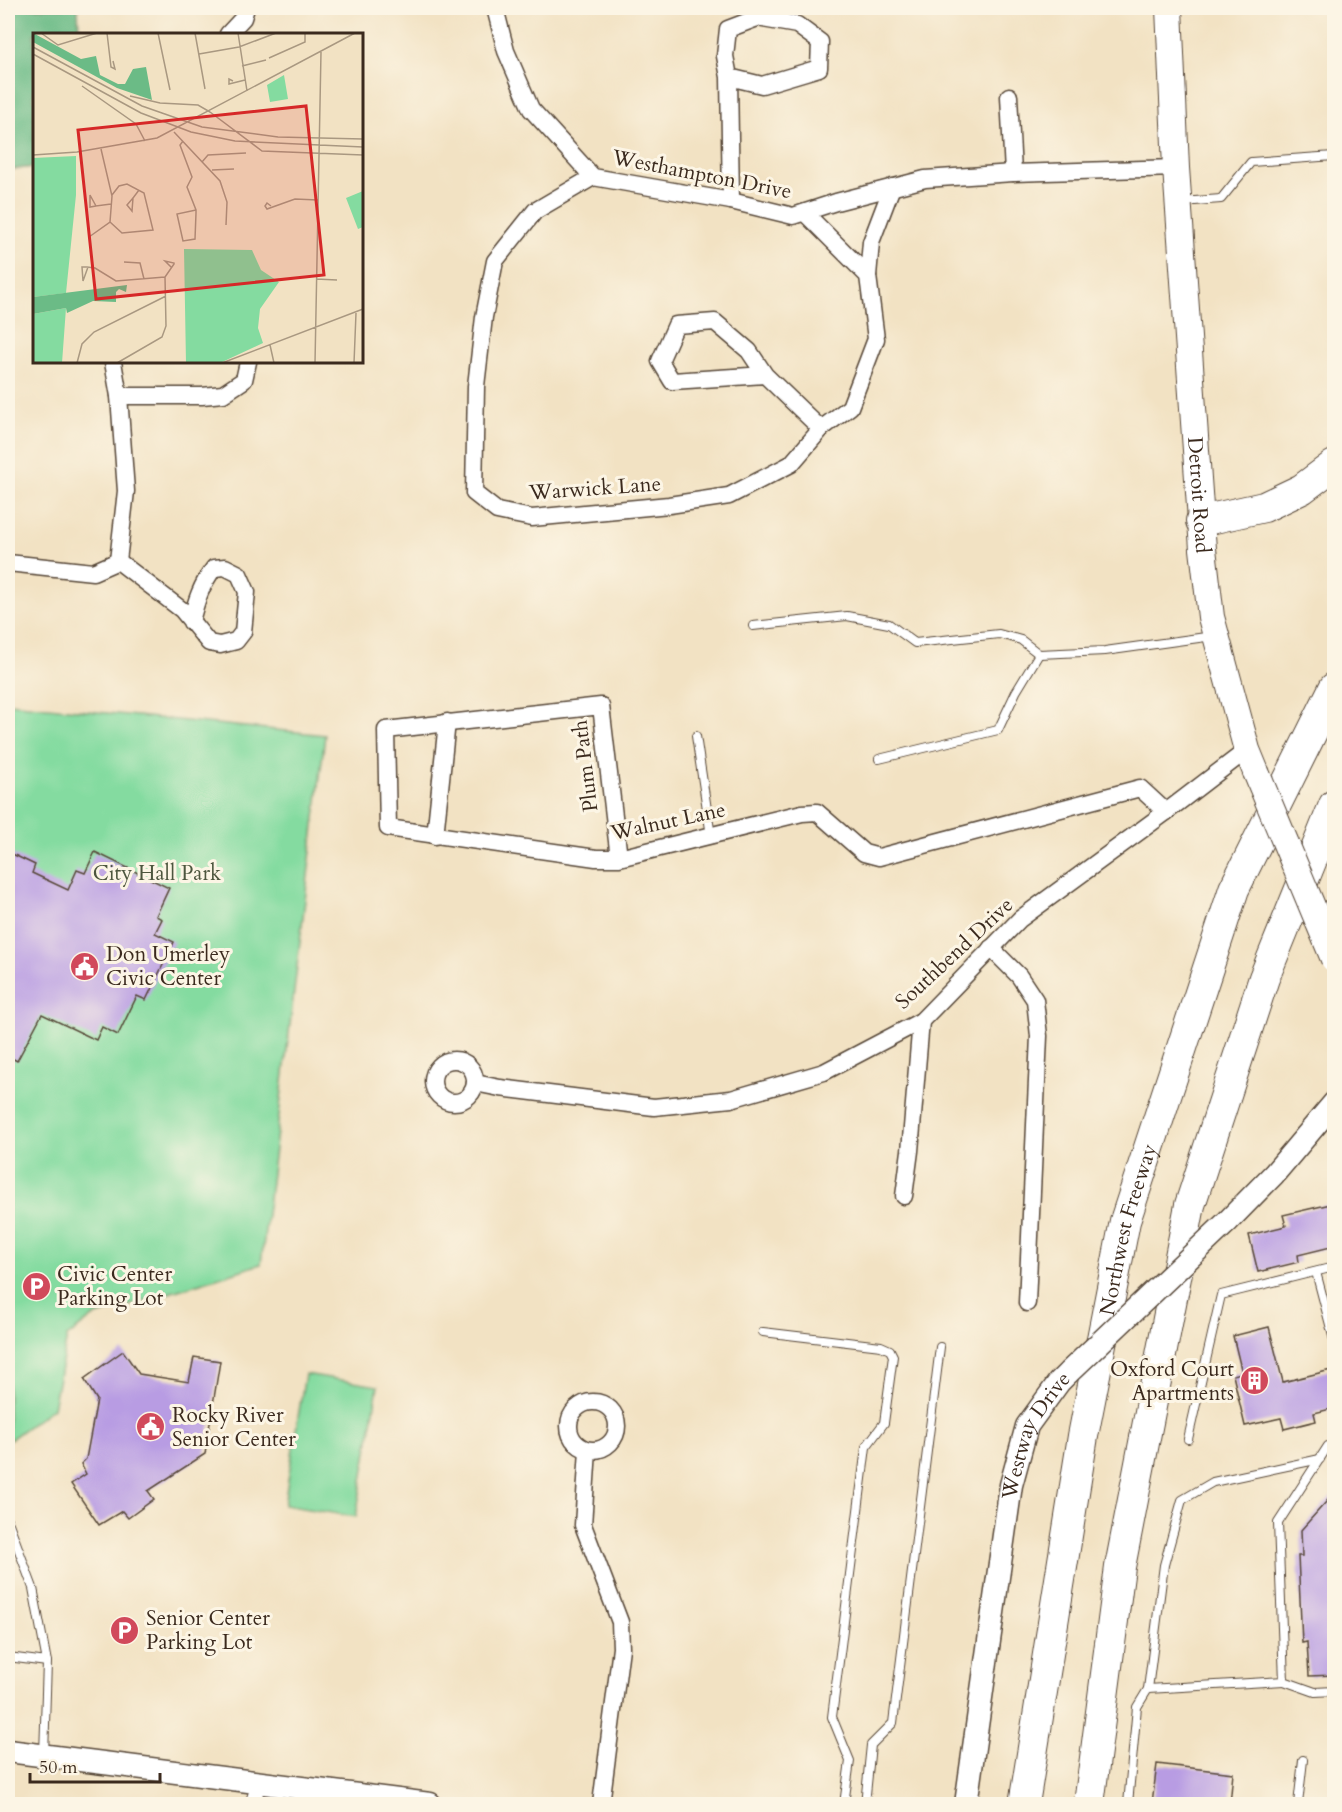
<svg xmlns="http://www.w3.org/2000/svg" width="1342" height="1812" viewBox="0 0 1342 1812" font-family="Cardo,serif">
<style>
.green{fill:#84dba0;stroke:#60825f;stroke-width:1.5}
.forest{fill:#6bbb86;stroke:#537252;stroke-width:1.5}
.building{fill:#b89ce3}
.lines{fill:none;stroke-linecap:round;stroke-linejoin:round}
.lane-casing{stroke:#564637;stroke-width:10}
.street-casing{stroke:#564637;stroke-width:19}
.secondary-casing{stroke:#564637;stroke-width:25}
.primary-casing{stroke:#564637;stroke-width:28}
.highway-casing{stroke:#564637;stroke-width:32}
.lane{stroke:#fff;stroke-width:8}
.street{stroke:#fff;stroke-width:16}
.secondary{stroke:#fff;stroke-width:22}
.primary{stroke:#fff;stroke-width:26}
.highway{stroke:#fff;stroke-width:30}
.secondary-bridge-casing{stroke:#564637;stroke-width:25;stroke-linecap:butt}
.primary-bridge-casing{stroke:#564637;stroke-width:28;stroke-linecap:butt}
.secondary-bridge{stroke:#fff;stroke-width:22}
.primary-bridge{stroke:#fff;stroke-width:26}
.labels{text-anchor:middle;stroke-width:6;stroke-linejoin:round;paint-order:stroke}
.street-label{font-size:21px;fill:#3b2a1e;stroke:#fcf5e5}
.park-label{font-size:21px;fill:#4d563e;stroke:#fcf5e5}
.poi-label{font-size:21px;fill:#3b2a1e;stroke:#fcf5e5;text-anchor:start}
.inset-road{fill:none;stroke:#a99881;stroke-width:1.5}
.view{fill:#d62828;fill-opacity:0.15;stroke:#d62828;stroke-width:3}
.inset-edge{fill:none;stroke:#3b2a1e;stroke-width:3}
</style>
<rect width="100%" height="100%" fill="#fcf5e5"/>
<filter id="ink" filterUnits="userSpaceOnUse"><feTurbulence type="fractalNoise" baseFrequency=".0167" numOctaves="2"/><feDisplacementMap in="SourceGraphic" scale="12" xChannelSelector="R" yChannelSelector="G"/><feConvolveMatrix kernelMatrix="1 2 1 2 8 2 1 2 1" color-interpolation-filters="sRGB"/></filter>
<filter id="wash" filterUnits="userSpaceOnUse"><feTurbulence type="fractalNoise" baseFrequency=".008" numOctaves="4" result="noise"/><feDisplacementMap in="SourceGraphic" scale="24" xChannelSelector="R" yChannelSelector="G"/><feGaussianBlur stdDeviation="1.35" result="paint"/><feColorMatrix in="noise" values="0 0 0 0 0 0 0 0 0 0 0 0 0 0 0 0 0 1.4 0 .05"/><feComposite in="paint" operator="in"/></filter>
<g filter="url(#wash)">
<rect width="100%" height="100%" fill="#f2e2c3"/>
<g class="green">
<path d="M 8,703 L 325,735 L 261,1264 L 93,1317 L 67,1337 L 53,1408 L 8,1441 Z"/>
<path d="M 305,1374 L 378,1386 L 356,1517 L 284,1505 Z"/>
</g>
<path class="forest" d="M 8,8 L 78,8 L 79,34 L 34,34 L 34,167 L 8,170 Z"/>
<g id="blocks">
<g class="building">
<path d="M 8,852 L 35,865 L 32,873 L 68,890 L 77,870 L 85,873 L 95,852 L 169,888 L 156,916 L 162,919 L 155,933 L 174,942 L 146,1000 L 137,996 L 118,1035 L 102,1027 L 96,1040 L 42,1014 L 17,1061 L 8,1056 Z"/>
<path d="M 1335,1203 L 1335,1246 L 1298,1255 L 1299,1262 L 1258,1272 L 1249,1235 L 1286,1226 L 1283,1215 Z"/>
<path d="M 1269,1327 L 1283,1382 L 1335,1369 L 1335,1408 L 1314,1413 L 1316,1421 L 1284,1429 L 1281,1418 L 1245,1426 L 1233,1375 L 1242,1373 L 1233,1336 Z"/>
<path d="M 123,1351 L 139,1374 L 189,1382 L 194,1357 L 220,1361 L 205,1454 L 148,1491 L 154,1499 L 128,1518 L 122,1511 L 99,1525 L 71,1484 L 86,1474 L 81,1464 L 86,1459 L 97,1400 L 84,1379 Z"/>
<path d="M 1335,1492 L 1335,1675 L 1309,1676 L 1307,1642 L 1302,1643 L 1298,1556 L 1302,1556 L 1301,1530 Z"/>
<path d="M 1157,1764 L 1233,1773 L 1230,1804 L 1152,1804 Z"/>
</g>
</g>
</g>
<g filter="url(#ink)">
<use href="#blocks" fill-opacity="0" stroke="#564637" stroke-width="1.5"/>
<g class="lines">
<defs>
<g id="lane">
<path d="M 1182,202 L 1221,199 L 1251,162 L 1334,156"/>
<path d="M 753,626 L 847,616 L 889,624 L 915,643 L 999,634 L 1021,640 L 1039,654 L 1105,651 L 1213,636"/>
<path d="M 696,736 L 711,836"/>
<path d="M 879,759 L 998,730 L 1016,692 L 1039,654"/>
<path d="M 1316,1272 L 1334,1340"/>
<path d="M 763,1332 L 881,1346 L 890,1350 L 893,1356 L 884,1423 L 866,1447 L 832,1717 L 850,1761 L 844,1804"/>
<path d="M 1188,1439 L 1221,1295 L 1334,1267"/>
<path d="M 1334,1445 L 1328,1446 L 1278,1523 L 1284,1681 L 1315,1692 L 1334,1691"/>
<path d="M 8,1521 L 33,1588 L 47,1662 L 44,1755"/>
<path d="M 8,1657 L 47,1662"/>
<path d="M 1148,1689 L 1164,1565 L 1182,1500 L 1213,1482 L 1320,1459"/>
<path d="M 257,1784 L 260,1804"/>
<path d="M 249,1804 L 256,1783"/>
<path d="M 865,1804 L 871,1745 L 893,1723 L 940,1347"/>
<path d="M 1128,1804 L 1137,1707 L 1148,1689 L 1284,1681"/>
<path d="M 1298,1804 L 1303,1760"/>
</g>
<g id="street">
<path d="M 495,8 L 506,51 L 531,109 L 593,177 L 731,201 L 793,216 L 836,202 L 925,179 L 1013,173 L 1176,168"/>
<path d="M 228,34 L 243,18 L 246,8"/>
<path d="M 729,77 L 725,56 L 728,29 L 757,18 L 797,25 L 820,42 L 819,68 L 762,85 L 729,77 L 731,201"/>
<path d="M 1009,96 L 1013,173"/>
<path d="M 593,177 L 535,211 L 495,261 L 484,317 L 476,386 L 474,493 L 497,511 L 532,518 L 669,505 L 729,496 L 791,464 L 821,429 L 850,407 L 876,339 L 868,276 L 805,213"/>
<path d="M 868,276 L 871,242 L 892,187"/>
<path d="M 113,362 L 119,396 L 126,491 L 118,561"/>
<path d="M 765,375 L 749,351 L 715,322 L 676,325 L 660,361 L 672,381 L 765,375 L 821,429"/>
<path d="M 119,396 L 202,396 L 223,394 L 244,380 L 248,362"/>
<path d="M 118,561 L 182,610 L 209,643 L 220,645 L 236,641 L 243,632 L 247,592 L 239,574 L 225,567 L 214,568 C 201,585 196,601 191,622"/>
<path d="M 8,563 L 93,572 L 118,561"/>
<path d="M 435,836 L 447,722"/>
<path d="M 619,858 L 601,706 L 386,730 L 388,828 L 596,858 L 619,858 L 802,813 L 817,812 L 864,853 L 879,857 L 1140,788 L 1166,812"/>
<path d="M 991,948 L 1019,976 L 1035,1000 L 1039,1036 L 1027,1303"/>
<circle cx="454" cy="1081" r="21"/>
<path d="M 475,1083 L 500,1088 L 654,1107 L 731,1099 L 824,1072 L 921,1021 L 1020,919 L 1166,812 L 1247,750"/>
<path d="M 904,1196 L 910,1151 L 921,1021"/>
<circle cx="593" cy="1426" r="24"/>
<path d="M 588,1450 L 583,1525 L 620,1622 L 621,1648 L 601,1804"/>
</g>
<g id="secondary">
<path d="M 1227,1222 L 1274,1174 L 1334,1103"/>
<path d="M 8,1751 L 430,1804"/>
<path id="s1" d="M 966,1804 L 1011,1485 L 1027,1426 L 1059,1382 L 1069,1372"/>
</g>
<g id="primary">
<path id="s2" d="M 1169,8 L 1176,168 L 1203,549 L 1211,617 L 1247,750 L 1256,772"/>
</g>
<g id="highway">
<path d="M 1201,521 L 1264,507 L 1302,489 L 1334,465"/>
<path id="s3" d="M 1024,1804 L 1083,1436 L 1125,1221 L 1234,889 L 1334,688"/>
<path d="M 1089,1804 L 1120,1567 L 1190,1205 L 1264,978 L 1334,805"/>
</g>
</defs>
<use href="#lane" class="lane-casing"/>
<use href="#street" class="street-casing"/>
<use href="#secondary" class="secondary-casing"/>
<use href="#primary" class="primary-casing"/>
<use href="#highway" class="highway-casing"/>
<use href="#lane" class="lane"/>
<use href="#street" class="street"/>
<use href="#secondary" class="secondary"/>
<use href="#primary" class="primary"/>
<use href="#highway" class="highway"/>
<defs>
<path id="secondary-bridge" d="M 1069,1372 L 1227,1222"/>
<path id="primary-bridge" d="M 1256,772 L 1334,959"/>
</defs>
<use href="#secondary-bridge" class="secondary-bridge-casing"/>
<use href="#primary-bridge" class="primary-bridge-casing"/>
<use href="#secondary-bridge" class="secondary-bridge"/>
<use href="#primary-bridge" class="primary-bridge"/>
</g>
</g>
<defs>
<symbol id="civic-disc" viewBox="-11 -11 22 22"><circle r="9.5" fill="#d1495b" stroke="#fcf5e5"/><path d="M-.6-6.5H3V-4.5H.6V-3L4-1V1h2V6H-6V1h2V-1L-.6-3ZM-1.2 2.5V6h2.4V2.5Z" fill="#fff"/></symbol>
<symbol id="parking-disc" viewBox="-11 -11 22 22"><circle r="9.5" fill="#d1495b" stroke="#fcf5e5"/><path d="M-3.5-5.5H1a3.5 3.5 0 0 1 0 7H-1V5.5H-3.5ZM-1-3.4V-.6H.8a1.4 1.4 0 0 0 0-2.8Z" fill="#fff"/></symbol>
<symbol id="building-disc" viewBox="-11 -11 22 22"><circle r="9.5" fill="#d1495b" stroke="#fcf5e5"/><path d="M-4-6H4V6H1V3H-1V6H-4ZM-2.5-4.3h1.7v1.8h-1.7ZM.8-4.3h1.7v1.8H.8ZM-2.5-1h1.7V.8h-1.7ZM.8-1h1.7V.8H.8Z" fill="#fff"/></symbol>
</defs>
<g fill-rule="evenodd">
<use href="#civic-disc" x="68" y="950" width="33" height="33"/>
<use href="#parking-disc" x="20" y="1270" width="33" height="33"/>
<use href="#building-disc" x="1238" y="1364" width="33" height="33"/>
<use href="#civic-disc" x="134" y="1410" width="33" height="33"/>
<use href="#parking-disc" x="108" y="1614" width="33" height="33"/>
</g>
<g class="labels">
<g class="street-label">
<text transform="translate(702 174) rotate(11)" y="7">Westhampton Drive</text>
<text transform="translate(595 488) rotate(-4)" y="7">Warwick Lane</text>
<text dy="7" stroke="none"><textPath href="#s2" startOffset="488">Detroit Road</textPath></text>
<text transform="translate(585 766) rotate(-97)" y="7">Plum Path</text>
<text transform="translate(668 821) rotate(-12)" y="7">Walnut Lane</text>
<text transform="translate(954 953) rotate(-43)" y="7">Southbend Drive</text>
<text dy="7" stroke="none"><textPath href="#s3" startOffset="584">Northwest Freeway</textPath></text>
<text dy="7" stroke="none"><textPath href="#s1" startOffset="378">Westway Drive</textPath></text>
</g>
<g class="park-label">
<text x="157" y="880">City Hall Park</text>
</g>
<g class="poi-label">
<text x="106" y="961">Don Umerley<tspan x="106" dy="24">Civic Center</tspan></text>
<text x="57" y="1281">Civic Center<tspan x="57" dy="24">Parking Lot</tspan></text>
<text x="1234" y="1376" text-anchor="end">Oxford Court<tspan x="1234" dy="24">Apartments</tspan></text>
<text x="172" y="1422">Rocky River<tspan x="172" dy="24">Senior Center</tspan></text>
<text x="146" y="1625">Senior Center<tspan x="146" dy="24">Parking Lot</tspan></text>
</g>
</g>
<g transform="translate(33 33)">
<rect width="330" height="330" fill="#f2e2c3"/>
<path d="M 251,42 L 255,66 L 237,69 L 234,52 ZM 43,123 L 43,162 L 33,260 L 0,264 L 0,125 ZM 330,158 L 330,194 L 325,196 L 313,165 ZM 151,216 L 219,217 L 228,237 L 246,249 L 227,276 L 225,295 L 230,310 L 187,330 L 153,330 ZM 33,275 L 29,330 L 0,330 L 0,281 Z" fill="#84dba0"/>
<path d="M 0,0 L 48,26 L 63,23 L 67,42 L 85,51 L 92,51 L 100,36 L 113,34 L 119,67 L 84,55 L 0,9 ZM 94,252 L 93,259 L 86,256 L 83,259 L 83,269 L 60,268 L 34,280 L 33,275 L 0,281 L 0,264 Z" fill="#6bbb86"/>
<path class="inset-road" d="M 8,0 L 25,12 L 64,0M 74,0 L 78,34 L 82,36 L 80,28M 125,0 L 137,57M 162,0 L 172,56M 205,0 L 214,58M 0,14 L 109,73 L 169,94 L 245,104 L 330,106M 0,21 L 108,80 L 158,99 L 202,108 L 330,114M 166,21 L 206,14 L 243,0M 236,25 L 272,9 L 272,0M 209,33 L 233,27M 200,48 L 196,46 L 196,51 L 212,47M 49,53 L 103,91 L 112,108M 97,63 L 127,70 L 165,72 L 177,79M 177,79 L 229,118 L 330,122M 141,99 L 187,148 L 194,169 L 193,192M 150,108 L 147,112 L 159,144 L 154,154 L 163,177 L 163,180 L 162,206 L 150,208 L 144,181 L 163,177M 0,122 L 44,119 L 124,105 L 322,0M 169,129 L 175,122 L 213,120M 179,137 L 201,136M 100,165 L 94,172 L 99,178 L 100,165 L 106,157M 63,173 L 57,174 L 57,162 L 63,173 L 78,171M 238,173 L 234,170 L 232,173 L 234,176 L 262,166 L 285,167M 77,189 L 89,200 L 120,197 L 111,160 L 94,151 L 86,153 L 79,162M 56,204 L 77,189 L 79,163 L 68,116M 91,229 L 107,230 L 111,246M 55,234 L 50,248 L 49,234 L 54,234 L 62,235 L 83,248 L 132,244M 283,246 L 304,247M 237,312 L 241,330M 44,330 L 49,311 L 61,299 L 133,263M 84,330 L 129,304 L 133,293 L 132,244 L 141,231 L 141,230 L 132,228 L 138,234M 189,330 L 330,276M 282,330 L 288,19M 321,330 L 323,280"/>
<path class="view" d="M 273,73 L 291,242 L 63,266 L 45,97 Z"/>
<rect width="330" height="330" class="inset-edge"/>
</g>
<rect width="1342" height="1812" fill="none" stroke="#fcf5e5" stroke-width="30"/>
<path d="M30 1773v9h130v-9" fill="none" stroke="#3b2a1e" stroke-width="3"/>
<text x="39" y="1773" font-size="18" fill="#3b2a1e" stroke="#fcf5e5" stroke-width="4.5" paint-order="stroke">50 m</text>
</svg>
